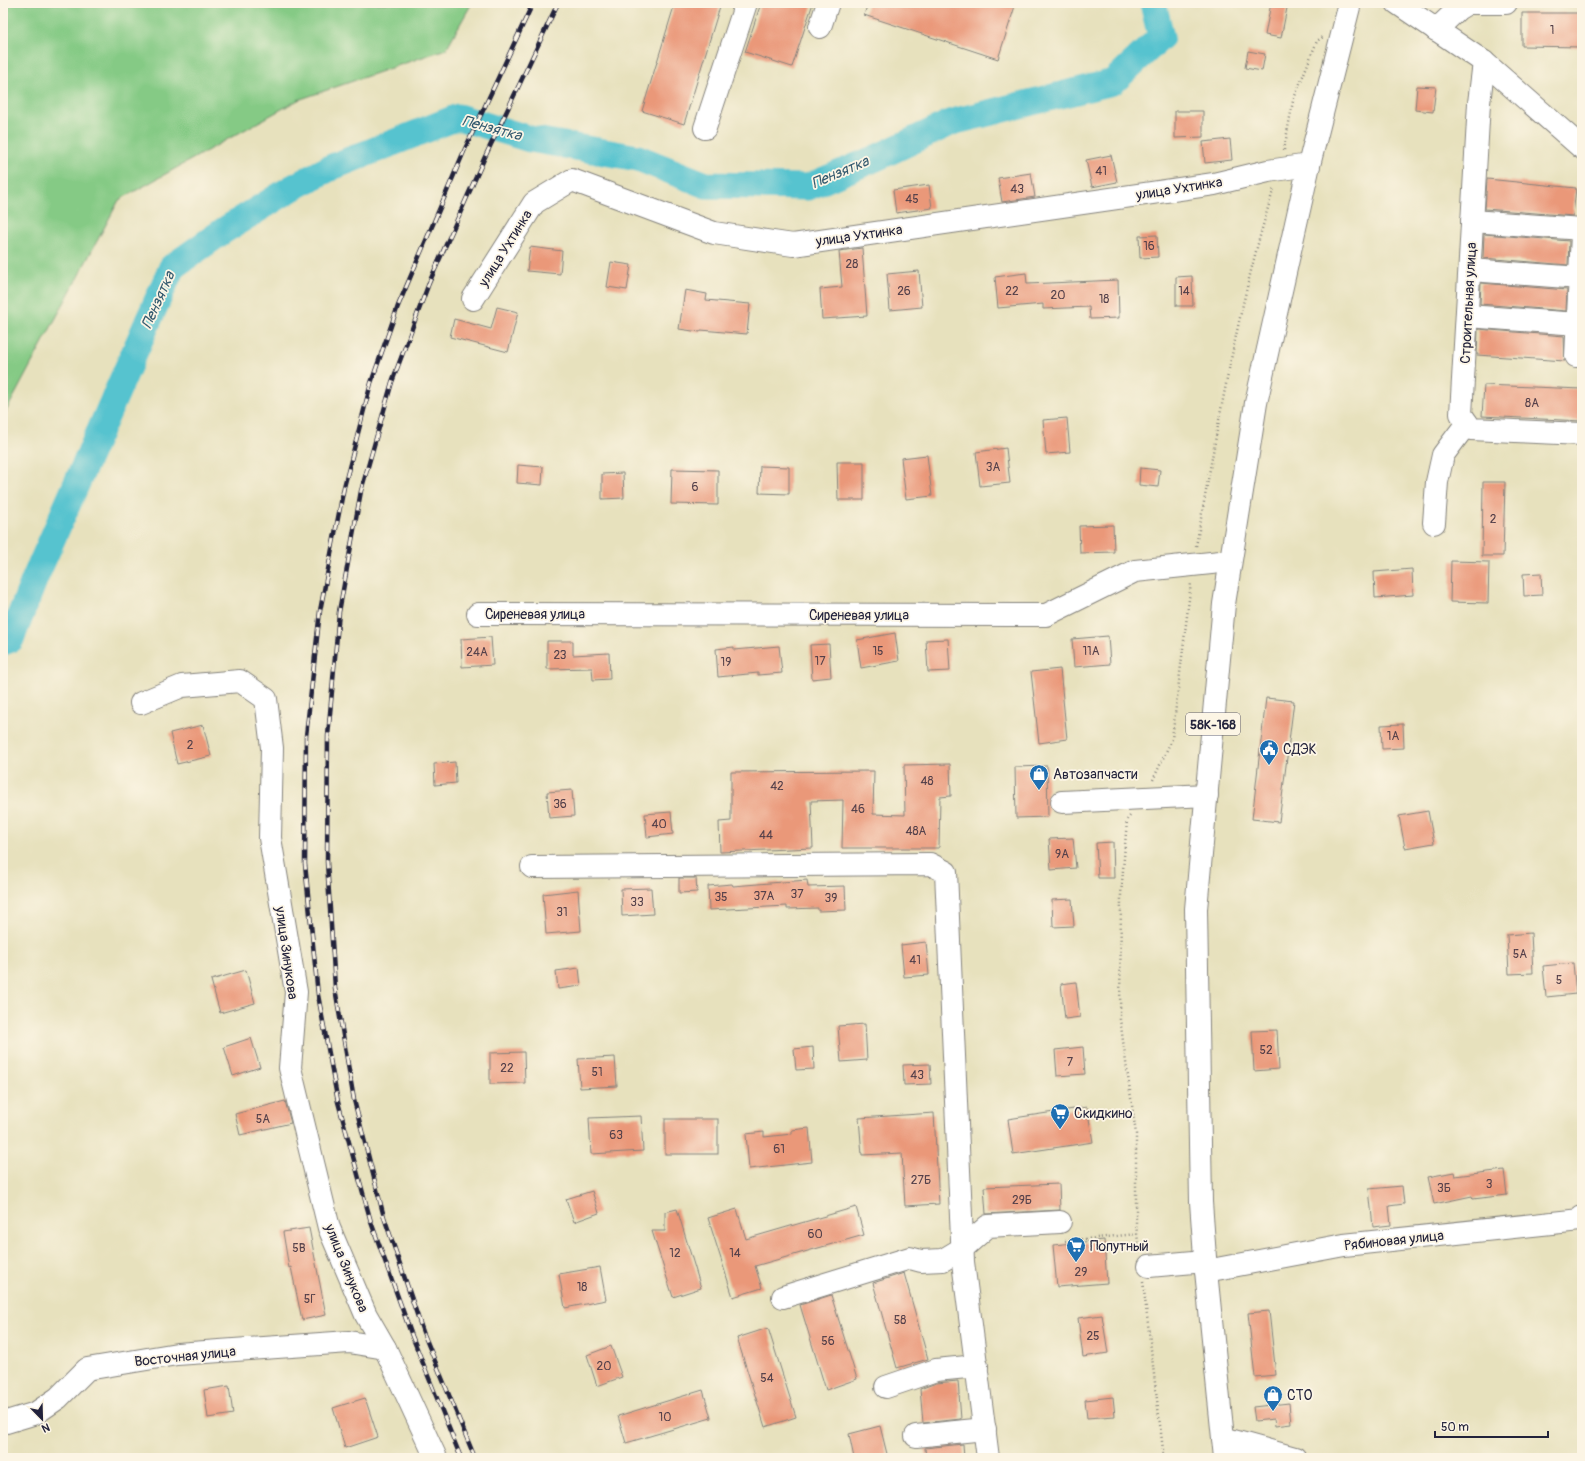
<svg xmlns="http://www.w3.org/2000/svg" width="1585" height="1461" viewBox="0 0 1585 1461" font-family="Pangolin,sans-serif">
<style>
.green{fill:#85ca85;stroke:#547660}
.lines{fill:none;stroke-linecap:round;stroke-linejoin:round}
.river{stroke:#56c3cf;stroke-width:27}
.building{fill:#ea9879}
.minor-casing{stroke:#84827c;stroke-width:24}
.major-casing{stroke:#84827c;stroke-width:24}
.path{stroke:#84827c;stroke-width:2.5;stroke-dasharray:1 3;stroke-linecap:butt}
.minor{stroke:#fff;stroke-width:22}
.major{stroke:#fff;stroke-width:22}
.rail-casing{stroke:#22223b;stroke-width:4.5}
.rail{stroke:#fcf5e5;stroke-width:3;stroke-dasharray:9;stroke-linecap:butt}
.labels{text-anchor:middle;stroke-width:3.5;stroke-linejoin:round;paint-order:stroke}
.number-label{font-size:12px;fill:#54404a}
.shield{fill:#fcf5e5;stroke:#63616e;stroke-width:1}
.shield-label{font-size:13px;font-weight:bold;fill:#22223b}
.street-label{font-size:14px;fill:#22223b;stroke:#fcf5e5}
.poi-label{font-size:14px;fill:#22223b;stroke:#fcf5e5;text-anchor:start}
.water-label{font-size:15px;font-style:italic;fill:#345a6f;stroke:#fcf5e5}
</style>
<rect width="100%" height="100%" fill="#fcf5e5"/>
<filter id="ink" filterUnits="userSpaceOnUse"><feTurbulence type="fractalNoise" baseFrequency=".025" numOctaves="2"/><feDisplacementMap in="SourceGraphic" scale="8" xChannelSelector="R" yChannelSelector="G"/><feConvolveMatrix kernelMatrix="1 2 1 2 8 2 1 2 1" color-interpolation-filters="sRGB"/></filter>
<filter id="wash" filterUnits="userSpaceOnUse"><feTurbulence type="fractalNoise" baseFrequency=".012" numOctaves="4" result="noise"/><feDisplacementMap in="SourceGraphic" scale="16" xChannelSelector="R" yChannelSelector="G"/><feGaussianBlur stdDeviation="0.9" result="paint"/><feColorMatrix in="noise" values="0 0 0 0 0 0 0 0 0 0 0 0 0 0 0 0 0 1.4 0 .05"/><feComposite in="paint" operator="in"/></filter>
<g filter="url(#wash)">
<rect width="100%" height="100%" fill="#e7e1bd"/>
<path class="green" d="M 3,3 L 472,3 L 446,49 L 298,100 L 119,200 L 3,417 Z"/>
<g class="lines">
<path class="river" d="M 3,642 L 11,639 L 35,578 L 172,267 L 223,231 L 292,188 L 332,167 L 458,117 L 530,139 L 638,158 L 706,185 L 808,187 L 876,158 L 952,122 L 1113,82 L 1161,37 L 1153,3"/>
</g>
<g id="blocks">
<g class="building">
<path d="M 675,3 L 721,3 L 684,124 L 642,111 Z"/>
<path d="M 761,3 L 813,3 L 792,67 L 745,52 Z"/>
<path d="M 868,3 L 1016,3 L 998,59 L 864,15 Z"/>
<path d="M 1271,3 L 1288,3 L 1281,38 L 1265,35 Z"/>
<path d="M 1522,13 L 1582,13 L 1582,47 L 1522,46 Z"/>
<path d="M 1248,51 L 1265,54 L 1262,71 L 1245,68 Z"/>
<path d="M 1417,86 L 1436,87 L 1433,112 L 1415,110 Z"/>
<path d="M 1175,111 L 1203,111 L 1203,137 L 1175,138 Z"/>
<path d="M 1230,139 L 1232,160 L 1205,163 L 1203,142 Z"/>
<path d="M 1111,155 L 1117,182 L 1092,187 L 1086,160 Z"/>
<path d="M 1031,173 L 1035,197 L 1002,202 L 998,178 Z"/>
<path d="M 1487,179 L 1576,188 L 1573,216 L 1485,209 Z"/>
<path d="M 929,185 L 932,208 L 896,213 L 893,190 Z"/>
<path d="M 1484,234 L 1569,241 L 1568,265 L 1483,258 Z"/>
<path d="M 1157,235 L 1158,257 L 1140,258 L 1139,236 Z"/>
<path d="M 530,247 L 562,251 L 560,274 L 527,271 Z"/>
<path d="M 862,248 L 867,316 L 822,319 L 820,289 L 842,287 L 839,251 Z"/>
<path d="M 611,262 L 631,265 L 627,290 L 607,287 Z"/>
<path d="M 919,271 L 922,307 L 890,310 L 887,274 Z"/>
<path d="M 1026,273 L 1027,284 L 1118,280 L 1119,318 L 1090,319 L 1089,307 L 1043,309 L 1043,304 L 998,308 L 995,277 Z"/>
<path d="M 1192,276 L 1193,306 L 1176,306 L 1176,277 Z"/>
<path d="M 1481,283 L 1567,290 L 1566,311 L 1480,304 Z"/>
<path d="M 685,290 L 707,294 L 706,300 L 750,304 L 747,334 L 701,330 L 700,332 L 679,329 Z"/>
<path d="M 497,307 L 518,312 L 508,352 L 450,337 L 454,319 L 491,329 Z"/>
<path d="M 1478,329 L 1564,336 L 1565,361 L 1477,355 Z"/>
<path d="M 1484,385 L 1582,389 L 1582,421 L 1482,416 Z"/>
<path d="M 1067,418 L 1070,452 L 1046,454 L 1043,420 Z"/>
<path d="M 1006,448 L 1010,483 L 980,486 L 976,452 Z"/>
<path d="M 927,455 L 932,496 L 906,499 L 901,458 Z"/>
<path d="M 837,462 L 864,462 L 864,500 L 838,500 Z"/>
<path d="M 518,465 L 543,467 L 542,485 L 517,483 Z"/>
<path d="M 760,466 L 789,467 L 789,494 L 759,493 Z"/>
<path d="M 1140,468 L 1160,470 L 1158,487 L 1139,485 Z"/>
<path d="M 672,469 L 718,470 L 718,505 L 671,504 Z"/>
<path d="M 623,473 L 624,498 L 602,499 L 602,474 Z"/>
<path d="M 1483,482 L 1505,482 L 1503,556 L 1482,556 Z"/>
<path d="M 1113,525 L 1114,552 L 1080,553 L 1079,526 Z"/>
<path d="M 1451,561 L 1489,562 L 1488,603 L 1450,602 Z"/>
<path d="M 1412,569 L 1413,595 L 1375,598 L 1374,572 Z"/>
<path d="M 1541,573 L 1542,595 L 1524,596 L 1523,574 Z"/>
<path d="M 895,633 L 899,661 L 861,668 L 857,640 Z"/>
<path d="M 1108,636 L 1110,664 L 1074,667 L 1072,639 Z"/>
<path d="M 491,637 L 493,665 L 462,667 L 461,639 Z"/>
<path d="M 948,639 L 950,671 L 928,672 L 926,640 Z"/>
<path d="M 547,641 L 573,641 L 573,655 L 609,653 L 610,679 L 593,680 L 592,668 L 547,669 Z"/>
<path d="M 829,644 L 831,677 L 812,679 L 810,645 Z"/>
<path d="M 779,646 L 782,673 L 758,675 L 758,673 L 718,677 L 716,649 L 734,647 L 734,650 Z"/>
<path d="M 1060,669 L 1067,739 L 1039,743 L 1031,672 Z"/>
<path d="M 1266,698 L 1294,701 L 1279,822 L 1252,819 Z"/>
<path d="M 1403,724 L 1404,748 L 1382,749 L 1381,725 Z"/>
<path d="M 203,725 L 211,756 L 177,764 L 170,733 Z"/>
<path d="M 455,762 L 456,783 L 435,785 L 434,764 Z"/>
<path d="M 950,764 L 951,796 L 940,797 L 939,848 L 842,848 L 843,800 L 811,801 L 813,848 L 720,852 L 719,822 L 731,821 L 731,772 L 874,771 L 873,814 L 905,815 L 904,765 Z"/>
<path d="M 1047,766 L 1048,817 L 1016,818 L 1015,767 Z"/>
<path d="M 572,790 L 574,816 L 549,818 L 547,792 Z"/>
<path d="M 1428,811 L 1434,843 L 1405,848 L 1399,816 Z"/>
<path d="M 671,812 L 673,834 L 647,837 L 645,814 Z"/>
<path d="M 1073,838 L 1076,868 L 1051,870 L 1049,839 Z"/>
<path d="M 1113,842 L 1114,878 L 1098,878 L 1096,843 Z"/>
<path d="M 679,878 L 696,878 L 697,892 L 679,893 Z"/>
<path d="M 807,880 L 808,887 L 845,886 L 846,910 L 818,911 L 818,908 L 787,909 L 787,906 L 709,910 L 708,886 L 732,884 L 733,886 Z"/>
<path d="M 651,888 L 653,914 L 622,916 L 621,889 Z"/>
<path d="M 578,890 L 581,931 L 546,934 L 543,894 Z"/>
<path d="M 1072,899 L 1074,926 L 1053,927 L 1052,900 Z"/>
<path d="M 1531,933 L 1533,973 L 1509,974 L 1507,935 Z"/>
<path d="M 926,942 L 929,975 L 904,977 L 901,945 Z"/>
<path d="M 1573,963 L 1576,994 L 1546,997 L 1543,966 Z"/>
<path d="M 579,968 L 581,986 L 558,989 L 556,971 Z"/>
<path d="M 246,970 L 255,1003 L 220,1013 L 211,980 Z"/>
<path d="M 1076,982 L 1080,1017 L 1065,1019 L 1061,984 Z"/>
<path d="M 865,1024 L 867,1060 L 841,1062 L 838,1026 Z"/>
<path d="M 1277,1030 L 1279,1069 L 1254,1071 L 1252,1031 Z"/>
<path d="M 251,1038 L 260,1067 L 233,1076 L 224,1047 Z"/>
<path d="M 813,1047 L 814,1069 L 796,1070 L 794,1049 Z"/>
<path d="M 1083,1047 L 1085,1074 L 1057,1076 L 1055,1050 Z"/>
<path d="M 524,1052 L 525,1083 L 490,1084 L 490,1053 Z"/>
<path d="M 615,1057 L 617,1086 L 580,1088 L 578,1059 Z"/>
<path d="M 930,1064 L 931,1084 L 904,1085 L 903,1065 Z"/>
<path d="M 285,1101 L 291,1123 L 240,1135 L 235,1114 Z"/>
<path d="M 1087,1107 L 1093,1142 L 1013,1154 L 1008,1119 Z"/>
<path d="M 934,1113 L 939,1204 L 905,1206 L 902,1153 L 862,1155 L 859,1118 Z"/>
<path d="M 641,1116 L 643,1151 L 591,1154 L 589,1118 Z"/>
<rect x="665" y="1119" width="53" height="35"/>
<path d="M 809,1128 L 812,1162 L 749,1169 L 746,1134 L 764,1132 L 764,1137 L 792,1134 L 792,1130 Z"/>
<path d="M 1504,1170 L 1507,1195 L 1473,1199 L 1472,1196 L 1434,1204 L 1428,1177 L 1454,1172 L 1455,1176 Z"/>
<path d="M 1059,1184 L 1060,1210 L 986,1214 L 984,1187 Z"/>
<path d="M 1402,1186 L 1404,1204 L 1389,1206 L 1391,1225 L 1373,1227 L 1369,1189 Z"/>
<path d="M 592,1191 L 599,1213 L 574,1222 L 566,1199 Z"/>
<path d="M 856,1207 L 864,1235 L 755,1266 L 762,1288 L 733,1297 L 708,1218 L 737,1209 L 746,1239 Z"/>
<path d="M 677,1209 L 701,1288 L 673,1297 L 652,1231 L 665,1231 L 665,1212 Z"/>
<path d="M 309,1228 L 326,1315 L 302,1320 L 291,1267 L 289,1268 L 283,1232 Z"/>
<path d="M 1104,1240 L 1107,1283 L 1057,1287 L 1053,1245 Z"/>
<path d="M 600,1267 L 606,1300 L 565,1308 L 559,1274 Z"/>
<path d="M 904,1273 L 928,1359 L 897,1368 L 873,1283 Z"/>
<path d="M 831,1295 L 857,1379 L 826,1390 L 800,1305 Z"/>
<path d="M 1269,1311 L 1276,1375 L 1255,1377 L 1248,1313 Z"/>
<path d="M 1102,1315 L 1108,1353 L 1083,1357 L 1078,1318 Z"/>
<path d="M 768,1328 L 796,1417 L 765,1427 L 737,1338 Z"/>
<path d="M 611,1346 L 622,1377 L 597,1386 L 587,1355 Z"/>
<path d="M 958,1381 L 961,1419 L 923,1423 L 920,1389 L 936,1383 Z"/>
<path d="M 229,1386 L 233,1414 L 208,1418 L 204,1390 Z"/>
<path d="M 703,1390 L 711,1418 L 626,1443 L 618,1416 Z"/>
<path d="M 1113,1397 L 1115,1416 L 1087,1418 L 1085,1400 Z"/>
<path d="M 365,1398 L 378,1437 L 345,1448 L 333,1408 Z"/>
<path d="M 1289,1403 L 1291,1424 L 1275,1426 L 1274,1419 L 1255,1421 L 1253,1407 Z"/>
<path d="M 880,1426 L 888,1458 L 854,1458 L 849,1434 Z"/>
<path d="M 963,1444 L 964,1458 L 926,1458 L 925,1448 Z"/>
</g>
</g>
</g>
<g filter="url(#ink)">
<use href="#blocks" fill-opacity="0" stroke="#84827c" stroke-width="1"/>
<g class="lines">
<defs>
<g id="minor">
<path d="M 1397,3 L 1484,62 L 1582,148"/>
<path d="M 820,27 L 828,3"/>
<path d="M 1436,30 L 1458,9 L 1468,3 L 1506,3"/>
<path d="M 1484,62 L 1479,103 L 1461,414 L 1471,429 L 1582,434"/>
<path d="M 705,128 L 746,3"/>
<path d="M 1472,221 L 1582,229"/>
<path d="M 1582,234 L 1576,356 L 1582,356"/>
<path d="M 1470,270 L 1580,278"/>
<path d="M 473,299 L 534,203 L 572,180 L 714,233 L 793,245 L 1214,184 L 1268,171 L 1309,165"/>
<path d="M 1467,316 L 1578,324"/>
<path d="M 1434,523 L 1437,482 L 1443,455 L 1467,423"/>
<path d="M 478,614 L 1046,615 L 1135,571 L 1230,561"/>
<path d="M 141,703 L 182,686 L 240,681 L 266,699 L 272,748 L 270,838 L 296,992 L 290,1068 L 329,1228 L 366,1315 L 385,1348 L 436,1458"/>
<path d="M 1062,802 L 1207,795"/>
<path d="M 532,867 L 930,864 L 946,872 L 963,1262 L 988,1458"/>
<path d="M 1149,1266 L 1205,1261"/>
<path d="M 1206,1271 L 1344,1245 L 1580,1220 L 1582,1217"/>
<path d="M 783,1297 L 910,1258 L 921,1261 L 943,1260 L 963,1248 L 988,1226 L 1060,1222"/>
<path d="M 886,1387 L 936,1370 L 977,1366"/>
<path d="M 3,1423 L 36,1413 L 58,1398 L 87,1369 L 177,1354 L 349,1342 L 385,1348"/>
<path d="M 916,1436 L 985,1429"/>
<path d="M 1223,1438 L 1295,1458"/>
</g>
<path id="major" d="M 1225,1458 L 1206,1271 L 1201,1202 L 1196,909 L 1224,604 L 1256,403 L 1309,165 L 1350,3"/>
</defs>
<use href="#minor" class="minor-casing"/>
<use href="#major" class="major-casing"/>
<g class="path">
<path d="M 1284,150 L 1293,101 L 1317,41 L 1323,37"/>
<path d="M 1196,546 C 1218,426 1238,304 1274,188"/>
<path d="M 1153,780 L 1172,739 L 1191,583"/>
<path d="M 1130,816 L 1127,820 L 1121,895 L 1120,1019 L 1136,1134 L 1136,1224 L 1139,1251"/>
<path d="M 1065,1241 L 1137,1234"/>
<path d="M 1143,1282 L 1164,1458"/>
</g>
<use href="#minor" class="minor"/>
<use href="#major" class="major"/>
<defs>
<g id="rail">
<path d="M 461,1458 L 412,1336 L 371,1222 L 338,1102 L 318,995 L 305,864 L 306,736 L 320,611 L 344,487 L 371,383 L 398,306 L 465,149 L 533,3"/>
<path d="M 475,1458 L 423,1332 L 384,1217 L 354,1100 L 335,988 L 327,862 L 328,736 L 339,612 L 361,491 L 392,382 L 429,283 L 484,159 L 558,3"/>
</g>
</defs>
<use href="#rail" class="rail-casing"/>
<use href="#rail" class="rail"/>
</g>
</g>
<defs>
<symbol id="civic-pin" viewBox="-11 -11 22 30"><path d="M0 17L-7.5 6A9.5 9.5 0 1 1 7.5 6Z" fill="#1f6fb2" stroke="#fcf5e5"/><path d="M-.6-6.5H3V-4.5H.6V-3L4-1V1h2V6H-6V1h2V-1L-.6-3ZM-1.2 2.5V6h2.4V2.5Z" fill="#fff"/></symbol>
<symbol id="shop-pin" viewBox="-11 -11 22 30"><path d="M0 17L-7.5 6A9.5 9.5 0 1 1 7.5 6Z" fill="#1f6fb2" stroke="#fcf5e5"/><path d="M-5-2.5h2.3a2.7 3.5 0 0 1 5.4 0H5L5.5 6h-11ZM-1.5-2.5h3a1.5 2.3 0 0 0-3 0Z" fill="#fff"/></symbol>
<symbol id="supermarket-pin" viewBox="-11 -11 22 30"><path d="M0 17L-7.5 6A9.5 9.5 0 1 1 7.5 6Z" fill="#1f6fb2" stroke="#fcf5e5"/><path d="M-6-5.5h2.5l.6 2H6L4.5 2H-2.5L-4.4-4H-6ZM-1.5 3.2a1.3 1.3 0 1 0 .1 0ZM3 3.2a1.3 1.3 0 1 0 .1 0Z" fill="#fff"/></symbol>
</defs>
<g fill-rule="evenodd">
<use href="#civic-pin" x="1258" y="738" width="22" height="30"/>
<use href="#shop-pin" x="1028" y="763" width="22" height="30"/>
<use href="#supermarket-pin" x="1049" y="1102" width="22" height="30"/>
<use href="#supermarket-pin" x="1065" y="1235" width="22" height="30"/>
<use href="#shop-pin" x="1262" y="1384" width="22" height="30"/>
</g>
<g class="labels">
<g class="number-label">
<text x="1552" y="34">1</text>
<text x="1101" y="175">41</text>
<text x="1017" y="193">43</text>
<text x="912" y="203">45</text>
<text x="1149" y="250">16</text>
<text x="852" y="268">28</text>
<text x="904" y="295">26</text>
<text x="1012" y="295">22</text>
<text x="1184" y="295">14</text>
<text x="1058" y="299">20</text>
<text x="1104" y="303">18</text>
<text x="1532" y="407">8А</text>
<text x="993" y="471">3А</text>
<text x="695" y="491">6</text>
<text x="1493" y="523">2</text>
<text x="878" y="655">15</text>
<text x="1091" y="655">11А</text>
<text x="477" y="656">24А</text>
<text x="560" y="659">23</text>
<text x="820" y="665">17</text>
<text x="726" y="666">19</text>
<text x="1393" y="740">1А</text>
<text x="190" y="749">2</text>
<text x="927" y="785">48</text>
<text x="777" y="790">42</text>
<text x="560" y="808">36</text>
<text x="858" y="813">46</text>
<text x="659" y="828">40</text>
<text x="916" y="835">48А</text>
<text x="766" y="839">44</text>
<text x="1062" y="858">9А</text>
<text x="797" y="898">37</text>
<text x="764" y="900">37А</text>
<text x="721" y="901">35</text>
<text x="831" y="902">39</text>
<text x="637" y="906">33</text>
<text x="562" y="916">31</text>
<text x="1520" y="958">5А</text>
<text x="915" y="964">41</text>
<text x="1559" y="984">5</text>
<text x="1266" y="1054">52</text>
<text x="1070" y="1066">7</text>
<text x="507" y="1072">22</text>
<text x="597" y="1076">51</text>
<text x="917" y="1079">43</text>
<text x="263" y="1123">5А</text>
<text x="616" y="1139">63</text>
<text x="779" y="1153">61</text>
<text x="921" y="1184">27Б</text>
<text x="1489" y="1188">3</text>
<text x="1444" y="1192">3Б</text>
<text x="1022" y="1204">29Б</text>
<text x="815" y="1238">60</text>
<text x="299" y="1252">5В</text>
<text x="675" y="1257">12</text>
<text x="735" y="1257">14</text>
<text x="1081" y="1276">29</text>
<text x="582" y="1291">18</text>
<text x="310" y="1303">5Г</text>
<text x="900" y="1324">58</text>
<text x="1093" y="1340">25</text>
<text x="828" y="1345">56</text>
<text x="604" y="1370">20</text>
<text x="767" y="1382">54</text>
<text x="665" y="1421">10</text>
</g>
<rect class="shield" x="1186" y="713" width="54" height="22" rx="3"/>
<g class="shield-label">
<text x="1213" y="729">58К-168</text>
</g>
<g class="street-label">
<text transform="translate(1179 188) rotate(-9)" y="5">улица Ухтинка</text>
<text transform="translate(859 235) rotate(-8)" y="5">улица Ухтинка</text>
<text transform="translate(505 248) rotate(-58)" y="5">улица Ухтинка</text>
<text transform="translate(1468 303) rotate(-87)" y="5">Строительная улица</text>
<text x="535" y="619">Сиреневая улица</text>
<text x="859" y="620">Сиреневая улица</text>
<text transform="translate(287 953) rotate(82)" y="5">улица Зинукова</text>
<text transform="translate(1394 1240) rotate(-6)" y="5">Рябиновая улица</text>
<text transform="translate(347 1268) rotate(68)" y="5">улица Зинукова</text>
<text transform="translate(185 1356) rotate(-6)" y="5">Восточная улица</text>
</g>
<g class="poi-label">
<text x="1283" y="754">СДЭК</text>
<text x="1053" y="779">Автозапчасти</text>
<text x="1074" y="1118">Скидкино</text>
<text x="1090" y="1251">Попутный</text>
<text x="1287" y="1400">СТО</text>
</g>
<g class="water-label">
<text transform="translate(492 128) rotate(15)" y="5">Пензятка</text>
<text transform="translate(840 172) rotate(-23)" y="5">Пензятка</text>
<text transform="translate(158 300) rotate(-66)" y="5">Пензятка</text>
</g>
</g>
<rect width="1585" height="1461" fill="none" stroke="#fcf5e5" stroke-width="16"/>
<g transform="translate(42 1419) rotate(157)" stroke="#fcf5e5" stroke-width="3" paint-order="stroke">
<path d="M0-3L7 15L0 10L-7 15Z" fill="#22223b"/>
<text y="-6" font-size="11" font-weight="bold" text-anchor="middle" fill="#22223b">N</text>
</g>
<path d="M1435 1431v6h113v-6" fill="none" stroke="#22223b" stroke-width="2"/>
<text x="1441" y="1431" font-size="12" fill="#22223b" stroke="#fcf5e5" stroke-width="3" paint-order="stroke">50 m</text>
</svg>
